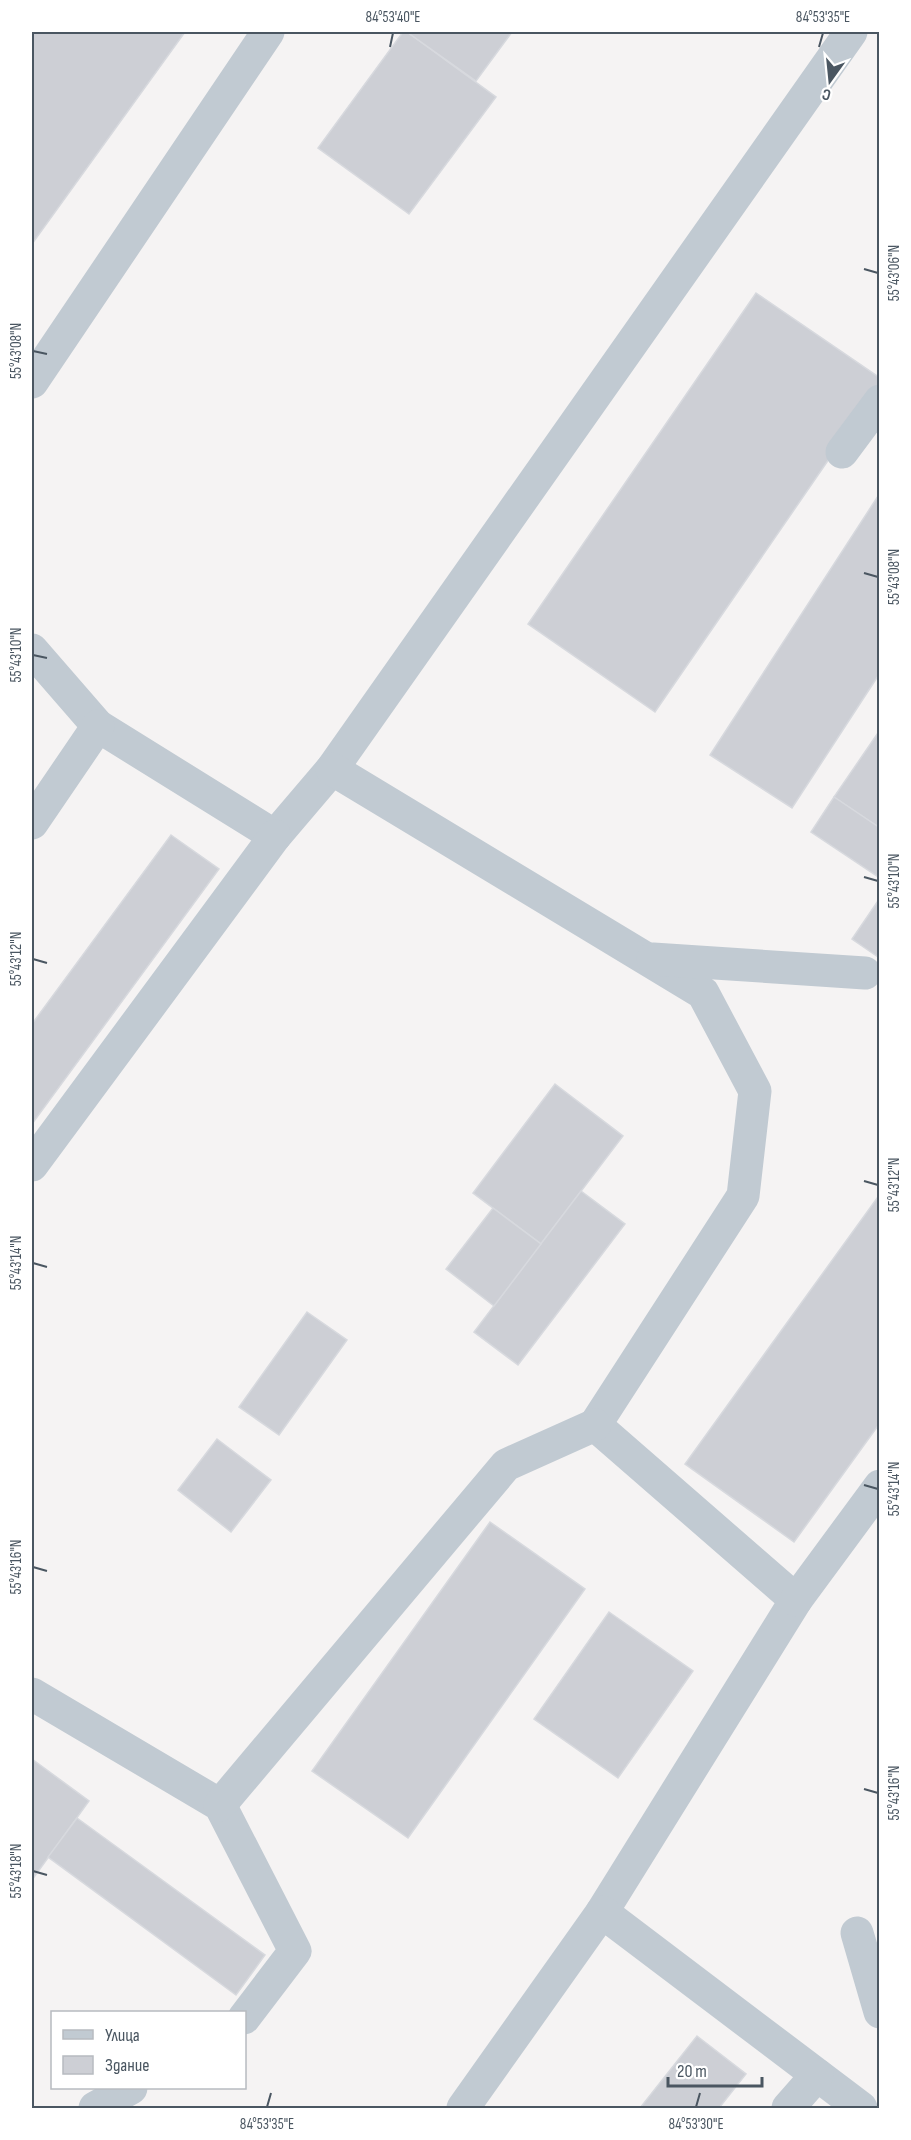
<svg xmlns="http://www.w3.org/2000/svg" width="911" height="2140" viewBox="0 0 911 2140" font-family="'Sofia Sans Condensed',sans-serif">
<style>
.building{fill:#cdcfd5;stroke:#d7d9de;stroke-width:1.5}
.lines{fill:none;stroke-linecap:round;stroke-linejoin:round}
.minor{stroke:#c1cad2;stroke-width:33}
.ticks{fill:none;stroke:#4a5661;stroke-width:2}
.neatline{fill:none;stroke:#4a5661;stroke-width:2}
.ticks-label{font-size:15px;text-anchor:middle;fill:#4a5661}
</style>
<rect width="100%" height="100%" fill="#f5f3f3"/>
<g class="building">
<path d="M 32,32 L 185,32 L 32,244 Z"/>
<path d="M 403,32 L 407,32 L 496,97 L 409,214 L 318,148 Z"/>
<path d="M 407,32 L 512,32 L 476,81 Z"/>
<path d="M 756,293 L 880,378 L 880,385 L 655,712 L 528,624 Z"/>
<path d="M 880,493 L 880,673 L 792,808 L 710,755 Z"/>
<path d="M 880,730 L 880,828 L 834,797 Z"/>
<path d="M 834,797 L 880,828 L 880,878 L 811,832 Z"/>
<path d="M 171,835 L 219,869 L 32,1124 L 32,1024 Z"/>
<path d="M 880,898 L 880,956 L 878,957 L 852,939 Z"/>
<path d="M 555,1084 L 623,1136 L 541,1244 L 473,1193 Z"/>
<path d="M 581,1191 L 625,1224 L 518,1365 L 474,1332 Z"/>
<path d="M 880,1194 L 880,1423 L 794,1542 L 685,1464 Z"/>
<path d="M 493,1208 L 541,1244 L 494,1306 L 446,1269 Z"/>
<path d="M 307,1312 L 347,1340 L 279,1435 L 239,1407 Z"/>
<path d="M 217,1439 L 271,1480 L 231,1532 L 178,1490 Z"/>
<path d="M 490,1522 L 585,1589 L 408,1838 L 312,1771 Z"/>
<path d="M 609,1612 L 693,1671 L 618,1778 L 534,1719 Z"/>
<path d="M 32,1759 L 89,1801 L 32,1880 Z"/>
<path d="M 77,1818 L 265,1955 L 236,1995 L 48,1857 Z"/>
<path d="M 697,2036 L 746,2074 L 719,2108 L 640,2108 Z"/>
</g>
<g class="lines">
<g class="minor">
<path d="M 32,382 L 268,32"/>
<path d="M 842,452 L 880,401"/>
<path d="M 32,650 L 98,726 L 275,836 L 332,769 L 851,32"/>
<path d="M 332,769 L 703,993 L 755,1091 L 743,1196 L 595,1425 L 796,1600 L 602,1912"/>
<path d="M 32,823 L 98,726"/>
<path d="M 653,959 L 865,973"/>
<path d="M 32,1165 L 275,836"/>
<path d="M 796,1600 L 880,1486"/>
<path d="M 32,1694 L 220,1805 L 295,1951 L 244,2018"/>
<path d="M 220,1805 L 506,1465 L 595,1425"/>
<path d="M 857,1933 L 880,2012"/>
<path d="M 95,2108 L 131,2088"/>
<path d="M 463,2108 L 602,1912 L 861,2108"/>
<path d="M 788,2108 L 817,2075"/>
</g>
</g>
<path class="ticks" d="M 390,47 L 393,33M 819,47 L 823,33M 864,269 L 878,273M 33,351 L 47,354M 864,573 L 878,577M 33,655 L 47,658M 864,877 L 878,881M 33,959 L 47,963M 864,1181 L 878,1185M 33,1263 L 47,1267M 864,1485 L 878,1489M 33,1567 L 47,1571M 864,1789 L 878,1793M 33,1871 L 47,1875M 267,2107 L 271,2093M 696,2107 L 700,2093"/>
<rect width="911" height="2140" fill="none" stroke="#ffffff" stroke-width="66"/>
<rect x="51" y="2011" width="195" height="78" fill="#ffffff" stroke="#b7bbc0" stroke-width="1.5"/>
<rect x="63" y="2030" width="30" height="9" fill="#c1cad2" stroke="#b7bbc0" stroke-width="1.5"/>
<text x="105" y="2041" font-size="18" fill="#4a5661">Улица</text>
<rect x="63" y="2056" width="30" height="18" fill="#cdcfd5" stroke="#b7bbc0" stroke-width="1.5"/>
<text x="105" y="2071" font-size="18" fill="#4a5661">Здание</text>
<g transform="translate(830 81) rotate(195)" stroke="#ffffff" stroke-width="4.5" paint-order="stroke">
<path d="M0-4.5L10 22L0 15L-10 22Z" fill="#4a5661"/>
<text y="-9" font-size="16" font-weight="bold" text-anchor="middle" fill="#4a5661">С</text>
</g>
<path d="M668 2077v9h94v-9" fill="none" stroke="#4a5661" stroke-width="3"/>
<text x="677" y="2077" font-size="18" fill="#4a5661" stroke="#ffffff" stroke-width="4.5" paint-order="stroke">20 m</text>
<rect x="33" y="33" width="845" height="2074" class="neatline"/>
<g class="ticks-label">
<text x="393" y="22">84°53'40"E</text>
<text x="823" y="22">84°53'35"E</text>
<text transform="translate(894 273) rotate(-90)" y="5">55°43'06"N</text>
<text transform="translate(16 351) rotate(-90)" y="5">55°43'08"N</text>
<text transform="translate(894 577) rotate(-90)" y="5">55°43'08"N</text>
<text transform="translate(16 655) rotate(-90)" y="5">55°43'10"N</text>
<text transform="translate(894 881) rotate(-90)" y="5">55°43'10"N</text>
<text transform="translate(16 959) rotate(-90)" y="5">55°43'12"N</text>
<text transform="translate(894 1185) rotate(-90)" y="5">55°43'12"N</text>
<text transform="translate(16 1263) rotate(-90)" y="5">55°43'14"N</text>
<text transform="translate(894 1489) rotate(-90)" y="5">55°43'14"N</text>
<text transform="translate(16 1567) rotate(-90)" y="5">55°43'16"N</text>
<text transform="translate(894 1793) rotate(-90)" y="5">55°43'16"N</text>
<text transform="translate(16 1871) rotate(-90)" y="5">55°43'18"N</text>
<text x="267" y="2129">84°53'35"E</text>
<text x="696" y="2129">84°53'30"E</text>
</g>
</svg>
